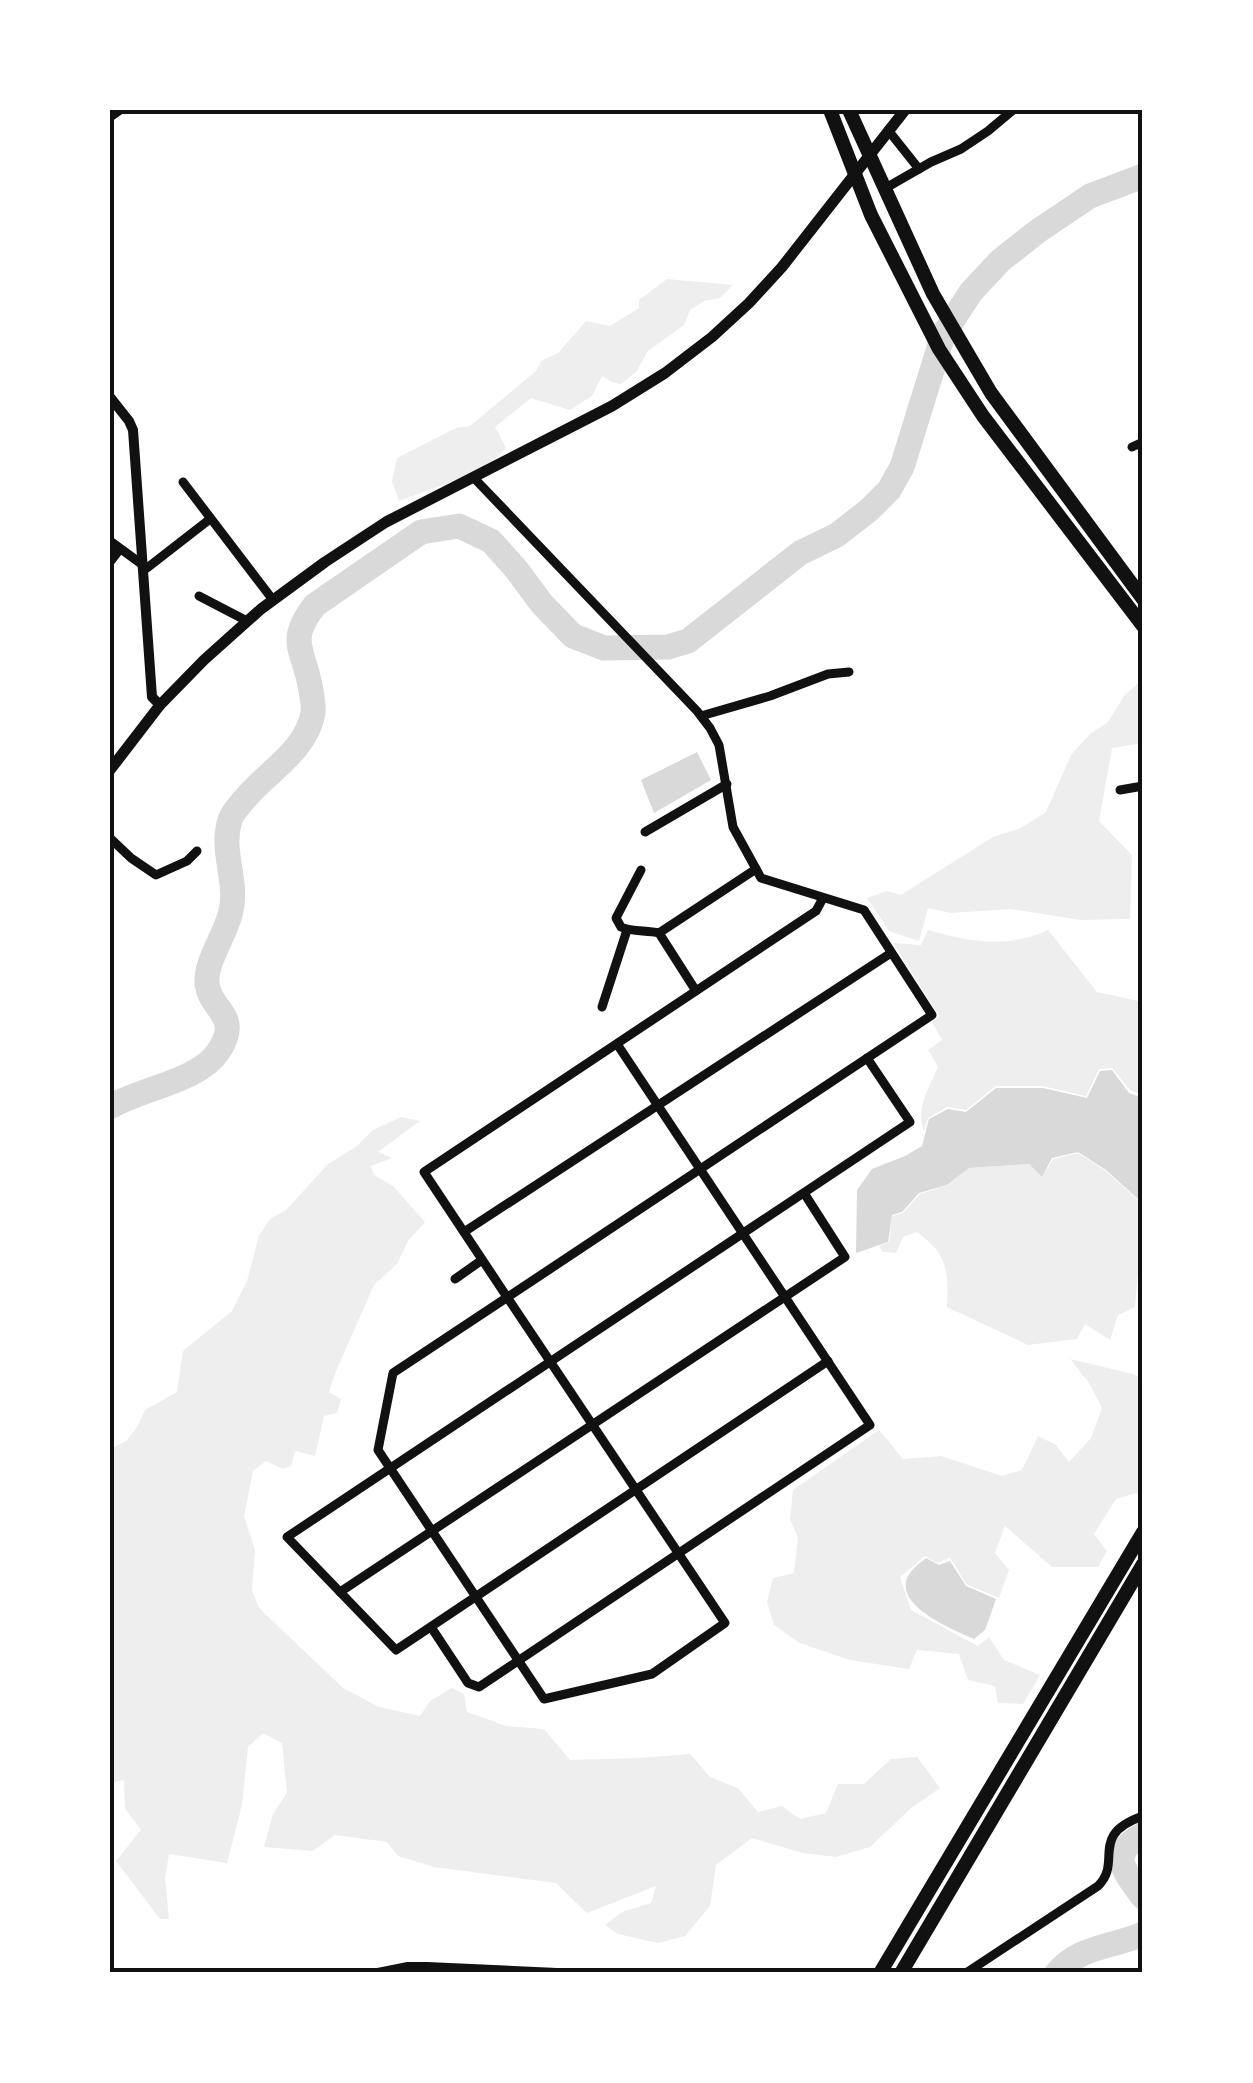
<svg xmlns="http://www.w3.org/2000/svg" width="1253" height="2083" viewBox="0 0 1253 2083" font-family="'PT Sans Narrow',sans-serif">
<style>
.green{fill:#eee}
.water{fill:#d9d9d9}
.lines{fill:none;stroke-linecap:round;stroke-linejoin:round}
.river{stroke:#d9d9d9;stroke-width:25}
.minor{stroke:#111;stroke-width:9}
.tertiary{stroke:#111;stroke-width:10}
.secondary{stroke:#111;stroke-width:11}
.trunk{stroke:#111;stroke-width:14}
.neatline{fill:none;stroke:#111;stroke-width:4}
</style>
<rect width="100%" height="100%" fill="#fff"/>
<g class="green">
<path d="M 667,279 L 733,285 L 720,298 L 704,301 L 690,310 L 684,325 L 648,351 L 636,372 L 621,384 L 612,382 L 602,376 L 592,396 L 570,410 L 531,398 L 495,427 L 506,448 C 480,477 434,487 399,501 L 392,481 L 397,458 L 456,428 L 470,426 L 536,371 L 541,361 L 558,353 L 586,321 L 610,326 L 639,308 L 639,300 Z"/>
<path d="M 1143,679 L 1143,743 L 1112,748 L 1099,821 L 1132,855 L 1130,919 L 1081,920 L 1011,909 L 951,913 L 928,908 L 919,941 L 889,931 L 867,898 L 887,891 L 901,895 L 993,837 L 1021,828 L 1046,812 L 1071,755 L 1090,734 L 1108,722 L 1124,696 Z"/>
<path d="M 928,930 C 971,942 1006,949 1048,930 L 1097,992 L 1143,1002 L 1143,1095 L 1131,1091 L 1112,1068 L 1099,1069 L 1086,1096 L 1042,1086 L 996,1086 L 966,1110 L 947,1107 L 928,1118 L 924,1131 C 915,1109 929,1088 938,1067 L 928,1050 L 942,1040 L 932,1022 L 939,1016 L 893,943 L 921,945 Z"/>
<path d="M 401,1117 L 420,1121 L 378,1152 L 392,1158 L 371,1166 L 374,1175 L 393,1186 L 425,1222 L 408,1241 L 397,1264 L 374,1285 L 336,1371 L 329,1392 L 341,1399 L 337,1413 L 324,1416 L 315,1456 L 295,1451 L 291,1466 L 283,1469 L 266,1461 L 253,1471 L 244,1516 L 255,1550 L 252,1590 L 259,1608 L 343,1688 L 379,1707 L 420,1716 L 430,1701 L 452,1688 L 464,1694 L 467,1712 L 506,1726 L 544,1729 L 570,1760 L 640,1758 L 690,1754 L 710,1777 L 738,1788 L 758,1812 L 782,1806 L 800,1819 L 826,1813 L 838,1784 L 864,1784 L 891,1759 L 917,1757 L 940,1788 L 910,1809 L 870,1847 L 836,1857 L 803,1853 L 752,1838 L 716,1865 L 710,1906 L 685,1936 L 658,1943 L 618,1934 L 605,1925 L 622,1912 L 651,1903 L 656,1886 L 587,1913 L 556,1883 L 434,1867 L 398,1856 L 387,1842 L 335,1835 L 313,1851 L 264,1847 L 273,1814 L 287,1793 L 282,1743 L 263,1733 L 248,1747 L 242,1805 L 227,1863 L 169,1854 L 165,1878 L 169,1919 L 160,1919 L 116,1861 L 141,1830 L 125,1808 L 124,1780 L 110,1783 L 110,1449 L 126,1441 L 138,1426 L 145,1410 L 177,1392 L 183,1351 L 232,1311 L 247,1281 L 259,1236 L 270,1219 L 286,1210 L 328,1164 L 357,1146 L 373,1130 Z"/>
<path d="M 1078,1153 L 1106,1171 L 1137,1199 L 1143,1198 L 1143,1249 L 1140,1250 L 1135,1307 L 1118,1315 L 1110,1340 L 1085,1324 L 1077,1339 L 1028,1345 L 947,1307 C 948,1270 949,1256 917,1232 L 903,1237 L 896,1253 L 883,1252 L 879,1246 L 889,1242 L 892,1216 L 903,1213 L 920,1194 L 948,1185 L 969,1168 L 1029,1164 L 1042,1177 L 1053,1159 Z"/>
<path d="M 1070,1359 L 1133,1374 L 1143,1380 L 1143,1491 L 1116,1499 L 1094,1534 L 1107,1551 L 1098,1567 L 1052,1567 L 1005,1526 L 995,1553 L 1009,1570 L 999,1598 L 966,1584 L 950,1557 L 937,1563 L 925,1556 L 900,1577 L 911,1610 L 978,1646 L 989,1637 L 1004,1660 L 1040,1675 L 1023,1704 L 998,1703 L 995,1686 L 968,1680 L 959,1654 L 917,1650 L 909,1669 L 850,1660 L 800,1643 L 774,1625 L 767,1602 L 773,1578 L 794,1573 L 798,1538 L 790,1519 L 793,1490 L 879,1430 L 903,1459 L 941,1456 L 1002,1476 L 1022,1470 L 1038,1436 L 1056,1445 L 1069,1462 L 1091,1438 L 1102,1408 L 1089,1383 Z"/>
</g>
<g class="water">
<path d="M 697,752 L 711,780 L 654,813 L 641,780 Z"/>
<path d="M 1112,1070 L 1129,1093 L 1143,1098 L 1143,1198 L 1138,1199 L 1106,1170 L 1078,1152 L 1052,1158 L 1042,1177 L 1029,1164 L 969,1168 L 947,1185 L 919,1193 L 902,1212 L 892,1215 L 888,1242 L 856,1253 L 857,1190 L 872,1169 L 905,1156 L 922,1146 L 929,1119 L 948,1109 L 966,1112 L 996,1088 L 1043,1088 L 1087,1098 L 1100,1071 Z"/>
<path d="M 926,1558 L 939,1565 L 950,1561 L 966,1586 L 996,1599 L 985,1630 L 974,1639 C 954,1630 893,1606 908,1576 C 912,1569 920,1563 926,1558 Z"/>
</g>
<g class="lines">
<g class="river">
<path d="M 110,1107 C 139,1089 199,1081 218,1052 C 243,1015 210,1012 207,983 C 205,962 227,932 231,911 C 238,880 220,851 230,820 C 232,813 238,807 243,801 C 266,772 306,752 313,713 C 314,705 312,698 311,690 C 304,649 286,642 315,605 L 421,532 L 459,526 L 491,541 L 516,569 L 542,604 L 573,636 L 604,648 L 668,647 L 688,641 L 800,553 L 837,535 L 869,510 L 889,490 L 902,467 L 943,335 L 971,292 L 1001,260 L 1038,231 L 1090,196 L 1143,176"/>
<path d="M 1143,1835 C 1107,1853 1125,1873 1143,1897"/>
<path d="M 1057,1973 C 1079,1946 1113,1947 1143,1934"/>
</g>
<g class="minor">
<path d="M 110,117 L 120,110"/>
<path d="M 888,130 L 919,169"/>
<path d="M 884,189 L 931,162 L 961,149 L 988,131 L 1013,110"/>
<path d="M 1132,447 L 1143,442"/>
<path d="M 474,478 L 697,711 L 710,728 L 719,745 L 733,827 L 761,878 L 864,910 L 932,1015 C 753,1134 573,1254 393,1373 L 378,1450 L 544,1699 L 652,1674 L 725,1623 L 507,1297 L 424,1172 L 816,911 L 823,898"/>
<path d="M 183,482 L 273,600"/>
<path d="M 110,541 L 147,568 L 210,519"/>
<path d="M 110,562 L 120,549"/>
<path d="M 199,596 L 247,621"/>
<path d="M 701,716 L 770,696 L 828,674 L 849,672"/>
<path d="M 1120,790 L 1143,786"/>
<path d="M 645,832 L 727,784"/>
<path d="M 110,838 L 131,858 L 156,875 L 187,861 L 197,851"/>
<path d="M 641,870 L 616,918 L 621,927 C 632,932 646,930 659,933 L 696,991"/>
<path d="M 659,933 L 756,869"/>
<path d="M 602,1007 L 627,930"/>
<path d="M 464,1232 L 891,953"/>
<path d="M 455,1279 L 482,1260"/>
<path d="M 828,1361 L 396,1650 L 287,1537 L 910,1122 L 867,1058"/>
<path d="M 340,1592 L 845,1257 L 804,1193"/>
<path d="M 431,1627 L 468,1683 L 479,1687 L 870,1425 L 617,1044"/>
<path d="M 966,1973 L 1098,1886 C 1123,1862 1088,1835 1143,1816"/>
</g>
<g class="tertiary">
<path d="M 110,397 L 129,421 L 133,430 L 152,697 L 160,705"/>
<path d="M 378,1973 L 408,1967 L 427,1967 L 557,1973"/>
</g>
<path class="secondary" d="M 110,770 L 160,705 L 204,660 L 261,609 L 325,562 L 386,522 L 612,406 L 665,373 L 712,337 L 749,303 L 782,267 L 905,110"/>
<g class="trunk">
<path d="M 830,110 L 871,215 L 939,349 L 983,416 L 1143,626"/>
<path d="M 849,110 L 933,294 L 991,393 L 1143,599"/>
<path d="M 880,1973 L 1143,1532"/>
<path d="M 901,1973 L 1143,1564"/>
</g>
</g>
<rect width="1253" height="2083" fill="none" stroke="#ffffff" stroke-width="225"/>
<rect x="112" y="112" width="1028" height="1858" class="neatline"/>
</svg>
